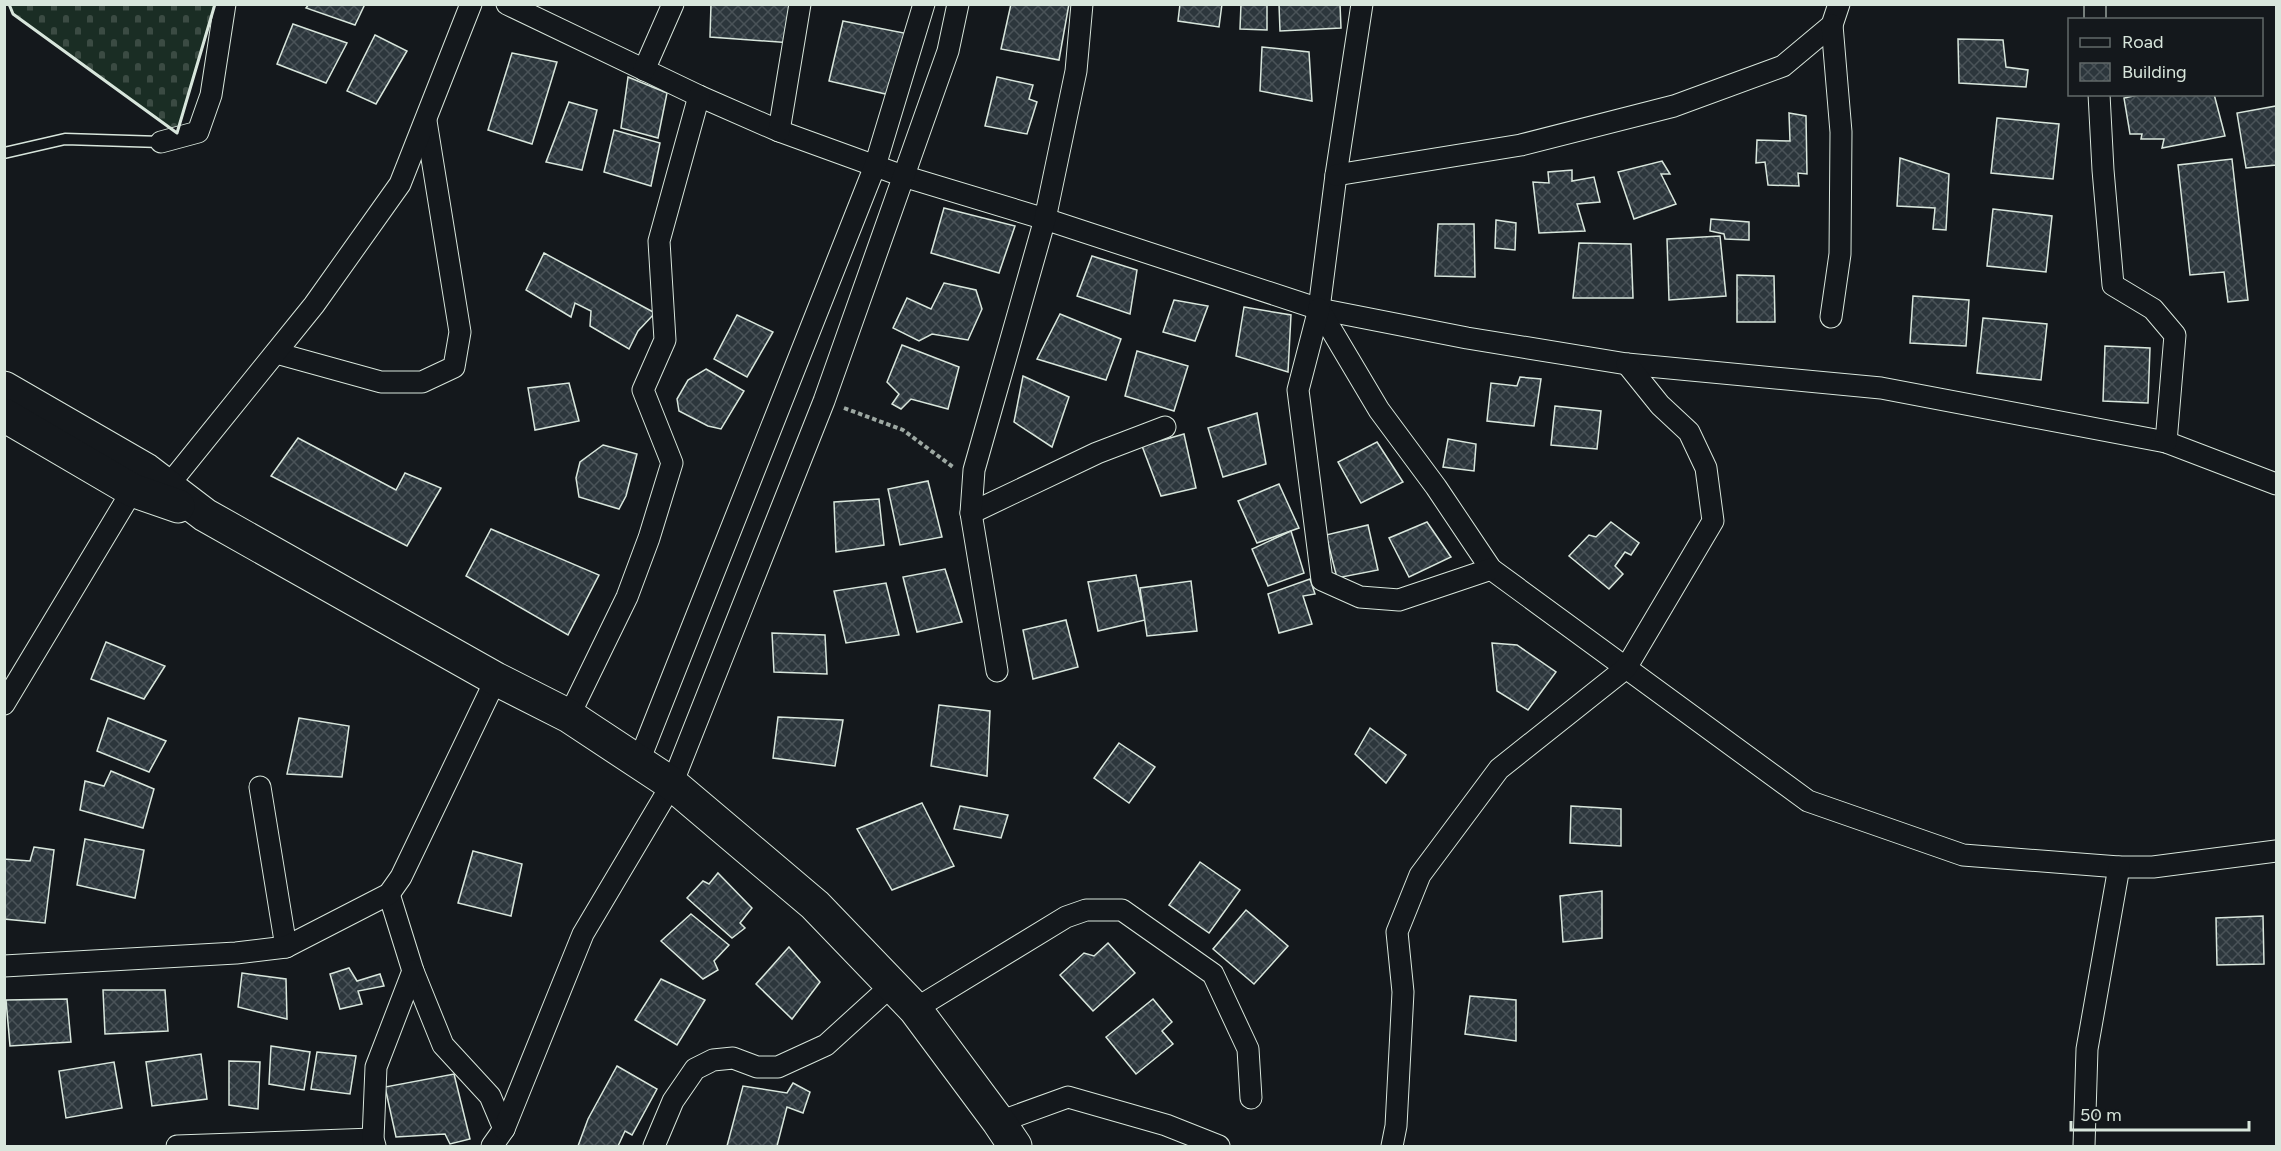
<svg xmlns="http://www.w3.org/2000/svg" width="2281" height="1151" viewBox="0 0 2281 1151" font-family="Figtree,sans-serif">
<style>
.cemetery{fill:url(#cemetery-stones);stroke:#939e99;stroke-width:1.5}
.building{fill:url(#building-cross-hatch);stroke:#d8e6dc;stroke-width:1.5}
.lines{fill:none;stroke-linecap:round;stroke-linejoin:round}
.lane-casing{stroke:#d8e6dc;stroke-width:13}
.street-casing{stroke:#d8e6dc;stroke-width:23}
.primary-casing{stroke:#d8e6dc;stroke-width:35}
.path{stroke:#9da8a2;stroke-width:4;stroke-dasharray:4.5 3;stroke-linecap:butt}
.lane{stroke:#14181c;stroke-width:10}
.street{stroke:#14181c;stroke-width:21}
.primary{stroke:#14181c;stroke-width:33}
.wall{stroke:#d8e6dc;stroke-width:3}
</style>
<defs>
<pattern id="cemetery-stones" width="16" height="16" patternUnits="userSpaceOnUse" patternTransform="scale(1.5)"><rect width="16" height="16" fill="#1a2d24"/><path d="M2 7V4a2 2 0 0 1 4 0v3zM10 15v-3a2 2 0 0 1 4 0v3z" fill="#3b4b43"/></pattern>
<pattern id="building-cross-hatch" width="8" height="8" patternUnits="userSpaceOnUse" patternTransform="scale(1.5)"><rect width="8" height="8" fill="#2c363c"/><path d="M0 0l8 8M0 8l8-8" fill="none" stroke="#4a5358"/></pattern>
</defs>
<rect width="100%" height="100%" fill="#14181c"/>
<path class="cemetery" d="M 9,5 L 215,5 L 177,133 L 13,14 Z"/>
<g class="building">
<path d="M 309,4 L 365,4 L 355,25 L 306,8 Z"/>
<path d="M 711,4 L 795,4 L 792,43 L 710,37 Z"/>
<path d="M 1011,4 L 1069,4 L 1059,60 L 1001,49 Z"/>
<path d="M 1180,4 L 1222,4 L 1219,27 L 1178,21 Z"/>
<path d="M 1241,4 L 1267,4 L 1267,30 L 1240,29 Z"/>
<path d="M 1279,4 L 1340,4 L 1341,28 L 1280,31 Z"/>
<path d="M 843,21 L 909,34 L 890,95 L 829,81 Z"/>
<path d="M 293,24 L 347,43 L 326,83 L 277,64 Z"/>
<path d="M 375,35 L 407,51 L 376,104 L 347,91 Z"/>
<path d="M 1958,39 L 2003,40 L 2006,67 L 2028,70 L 2026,87 L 1959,83 Z"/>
<path d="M 1262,47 L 1309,52 L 1312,101 L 1260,91 Z"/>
<path d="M 512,53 L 557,62 L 532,144 L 488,130 Z"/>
<path d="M 628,77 L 667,93 L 658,138 L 621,128 Z"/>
<path d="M 997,77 L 1033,85 L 1029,99 L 1037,102 L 1027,134 L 985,126 Z"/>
<path d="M 2143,94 L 2214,94 L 2225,136 L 2162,148 L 2164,139 L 2141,139 L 2142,134 L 2130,134 L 2124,98 Z"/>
<path d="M 569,102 L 597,110 L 582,170 L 546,162 Z"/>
<path d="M 2276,106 L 2276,165 L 2246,168 L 2237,113 Z"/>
<path d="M 1789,113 L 1806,116 L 1807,174 L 1798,173 L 1799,186 L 1768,185 L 1765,162 L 1756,163 L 1757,140 L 1790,141 Z"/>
<path d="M 1997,118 L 2059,124 L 2053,179 L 1991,173 Z"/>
<path d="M 614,130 L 660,143 L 651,186 L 604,172 Z"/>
<path d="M 1900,158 L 1949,174 L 1946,230 L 1933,229 L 1935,208 L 1897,206 Z"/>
<path d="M 2232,159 L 2248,300 L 2228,302 L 2224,272 L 2190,275 L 2178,165 Z"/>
<path d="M 1662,161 L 1670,174 L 1661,174 L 1676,204 L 1634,219 L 1618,172 Z"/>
<path d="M 1572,170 L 1572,181 L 1594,177 L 1600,202 L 1577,204 L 1585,231 L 1539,233 L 1533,182 L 1549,183 L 1548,172 Z"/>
<path d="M 944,208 L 1015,226 L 999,273 L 931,253 Z"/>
<path d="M 1993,209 L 2052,216 L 2046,272 L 1987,266 Z"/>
<path d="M 1711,219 L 1749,222 L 1749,240 L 1725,239 L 1724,234 L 1710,231 Z"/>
<path d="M 1496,220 L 1516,223 L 1515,250 L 1495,248 Z"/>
<path d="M 1438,224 L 1474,224 L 1475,277 L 1435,276 Z"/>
<path d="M 1720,236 L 1726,296 L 1669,300 L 1667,239 Z"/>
<path d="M 1579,243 L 1631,244 L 1633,298 L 1573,298 Z"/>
<path d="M 544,253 L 655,313 L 638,331 L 629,349 L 590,326 L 591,311 L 575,303 L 571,317 L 526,290 Z"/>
<path d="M 1092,256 L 1137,270 L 1130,314 L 1077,296 Z"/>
<path d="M 1737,275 L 1774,276 L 1775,322 L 1737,322 Z"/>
<path d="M 944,283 L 976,290 L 982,309 L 968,340 L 932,334 L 919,341 L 893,328 L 907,298 L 931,309 Z"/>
<path d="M 1913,296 L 1969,300 L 1966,346 L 1910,343 Z"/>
<path d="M 1174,300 L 1208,306 L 1195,341 L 1163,332 Z"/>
<path d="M 1244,307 L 1291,315 L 1288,372 L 1236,356 Z"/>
<path d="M 1060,314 L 1121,339 L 1106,380 L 1037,359 Z"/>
<path d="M 737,315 L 773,332 L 747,377 L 714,359 Z"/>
<path d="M 1983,318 L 2047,324 L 2041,380 L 1977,373 Z"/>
<path d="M 902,345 L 959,367 L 948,409 L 911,399 L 901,409 L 892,404 L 899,394 L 887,382 Z"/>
<path d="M 2105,346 L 2150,348 L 2148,403 L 2103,401 Z"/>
<path d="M 1137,351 L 1188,366 L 1174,411 L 1125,396 Z"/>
<path d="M 706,369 L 744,391 L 721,429 L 708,426 L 679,411 L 677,399 L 688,380 Z"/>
<path d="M 1023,376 L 1069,397 L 1052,447 L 1014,422 Z"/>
<path d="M 1520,377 L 1541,379 L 1534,426 L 1487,421 L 1491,383 L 1517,386 Z"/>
<path d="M 569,383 L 579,421 L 535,430 L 528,388 Z"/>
<path d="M 1555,406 L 1601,411 L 1597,449 L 1551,445 Z"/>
<path d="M 1257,413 L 1266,464 L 1223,477 L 1208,428 Z"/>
<path d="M 1184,434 L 1196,488 L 1161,496 L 1142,446 Z"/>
<path d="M 298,438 L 396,490 L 405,473 L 441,488 L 407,546 L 271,476 Z"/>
<path d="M 1448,439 L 1476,444 L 1474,471 L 1443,467 Z"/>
<path d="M 1377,442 L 1403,482 L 1361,503 L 1338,462 Z"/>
<path d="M 603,445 L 637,454 L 626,496 L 619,509 L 579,497 L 576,478 L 580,462 Z"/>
<path d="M 928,481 L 942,537 L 900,545 L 888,489 Z"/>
<path d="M 1279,484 L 1299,528 L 1257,543 L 1238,501 Z"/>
<path d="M 879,499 L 884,545 L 836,552 L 834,502 Z"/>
<path d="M 1427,522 L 1451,557 L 1409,577 L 1389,538 Z"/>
<path d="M 1611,522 L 1639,543 L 1631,555 L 1625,552 L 1615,566 L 1623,574 L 1609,589 L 1569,556 L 1589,535 L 1596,537 Z"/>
<path d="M 1368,525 L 1378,570 L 1337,578 L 1326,535 Z"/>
<path d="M 491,529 L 599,575 L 568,635 L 466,576 Z"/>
<path d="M 1291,531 L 1304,573 L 1268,586 L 1252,549 Z"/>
<path d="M 945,569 L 962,622 L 917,632 L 903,577 Z"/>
<path d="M 1136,575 L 1145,620 L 1098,631 L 1088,582 Z"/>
<path d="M 1310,579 L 1315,594 L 1303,596 L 1312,624 L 1279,633 L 1268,594 Z"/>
<path d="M 1191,581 L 1197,631 L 1147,636 L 1140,588 Z"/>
<path d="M 886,583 L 899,635 L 846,643 L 834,591 Z"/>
<path d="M 1066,620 L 1078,667 L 1033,679 L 1023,630 Z"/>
<path d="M 772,633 L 825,635 L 827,674 L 774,672 Z"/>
<path d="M 106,642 L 165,666 L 144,699 L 91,679 Z"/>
<path d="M 1492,643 L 1517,645 L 1556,672 L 1528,710 L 1497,691 Z"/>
<path d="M 939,705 L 990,711 L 987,776 L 931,766 Z"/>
<path d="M 778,717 L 843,720 L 835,766 L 773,758 Z"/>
<path d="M 108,718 L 166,741 L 149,772 L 97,751 Z"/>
<path d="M 299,718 L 349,726 L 342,777 L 287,774 Z"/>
<path d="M 1370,728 L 1406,755 L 1386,783 L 1355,754 Z"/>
<path d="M 1119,743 L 1155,767 L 1129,803 L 1094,778 Z"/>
<path d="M 111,771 L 154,789 L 143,828 L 80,810 L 85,781 L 104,786 Z"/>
<path d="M 922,803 L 954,866 L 892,890 L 857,829 Z"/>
<path d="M 960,806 L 1008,815 L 1001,838 L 954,829 Z"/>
<path d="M 1571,806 L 1621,809 L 1621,846 L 1570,843 Z"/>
<path d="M 85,839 L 144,850 L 135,898 L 77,885 Z"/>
<path d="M 34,847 L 54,850 L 45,923 L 4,919 L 4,859 L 30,861 Z"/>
<path d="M 473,851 L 522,864 L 511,916 L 458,903 Z"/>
<path d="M 1200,862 L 1240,890 L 1209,933 L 1169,905 Z"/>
<path d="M 718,873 L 752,908 L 740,923 L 745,928 L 732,938 L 687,898 L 703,881 L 709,884 Z"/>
<path d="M 1602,891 L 1602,938 L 1563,942 L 1560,896 Z"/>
<path d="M 1246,910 L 1288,946 L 1254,984 L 1213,949 Z"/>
<path d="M 691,914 L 729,945 L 714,961 L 718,970 L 703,979 L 661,941 Z"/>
<path d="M 2263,916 L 2264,964 L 2217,965 L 2216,918 Z"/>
<path d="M 1108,943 L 1135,973 L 1093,1011 L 1060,975 L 1084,953 L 1094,956 Z"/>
<path d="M 789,947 L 820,982 L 792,1019 L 756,984 Z"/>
<path d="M 349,968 L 357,981 L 380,974 L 384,986 L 358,991 L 362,1004 L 340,1009 L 330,974 Z"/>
<path d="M 242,973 L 286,979 L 287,1019 L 238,1007 Z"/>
<path d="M 661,979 L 705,1000 L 677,1045 L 635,1020 Z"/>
<path d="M 103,990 L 165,990 L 168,1031 L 105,1034 Z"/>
<path d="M 1470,996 L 1516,1000 L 1516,1041 L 1465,1034 Z"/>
<path d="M 67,999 L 71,1042 L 10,1046 L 6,1000 Z"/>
<path d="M 1153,999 L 1172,1022 L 1162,1031 L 1173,1044 L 1136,1074 L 1106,1037 Z"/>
<path d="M 271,1046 L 310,1052 L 304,1090 L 269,1084 Z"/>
<path d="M 317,1052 L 356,1056 L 350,1094 L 311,1089 Z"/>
<path d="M 201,1054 L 207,1099 L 152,1106 L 146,1062 Z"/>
<path d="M 229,1061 L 260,1062 L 258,1109 L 229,1105 Z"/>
<path d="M 114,1062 L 122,1108 L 66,1118 L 59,1071 Z"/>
<path d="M 617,1066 L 657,1089 L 632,1135 L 625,1131 L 618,1146 L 578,1146 L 588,1119 Z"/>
<path d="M 454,1074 L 470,1139 L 450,1144 L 445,1134 L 396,1137 L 385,1087 Z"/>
<path d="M 793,1083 L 810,1092 L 803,1113 L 787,1107 L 777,1146 L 727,1146 L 743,1086 L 787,1093 Z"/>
</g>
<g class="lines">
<defs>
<path id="lane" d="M 4,153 L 65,139 L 161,142"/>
<g id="street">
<path d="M 507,4 L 699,96 L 779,131 L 903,176 L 1045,219 L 1319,309 L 1467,338 L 1627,364 L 1881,388 L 2166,442 L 2276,484"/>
<path d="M 1362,4 L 1336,175 L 1319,309 L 1379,410 L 1436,487 L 1491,569 L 1808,801 L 1963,855 L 2119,867 L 2153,867 L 2276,851"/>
<path d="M 2095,4 L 2095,20"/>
<path d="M 644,70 L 673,4"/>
<path d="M 2099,94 L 2103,170 L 2113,285 L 2153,309 L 2175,335 L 2166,442"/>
<path d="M 779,131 L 800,4"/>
<path d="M 161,142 L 198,132 L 211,95 L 225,4"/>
<path d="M 1336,175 L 1521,145 L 1674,106 L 1783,66 L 1832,25 L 1839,4"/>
<path d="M 1319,309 L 1298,390 L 1322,580 L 1360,597 L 1399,600 L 1491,569"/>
<path d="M 1831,317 L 1840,254 L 1841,132 L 1832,25"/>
<path d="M 276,353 L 381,382 L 422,382 L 454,367 L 460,332 L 426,121"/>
<path d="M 167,487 L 314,305 L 400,184 L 471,4"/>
<path d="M 971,513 L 1097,453 L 1165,427"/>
<path d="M 997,671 L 971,513 L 974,470 L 1045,219 L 1076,71 L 1082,4"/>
<path d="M 4,704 L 138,481"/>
<path d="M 569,716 L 627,597 L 649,538 L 672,463 L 643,390 L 665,340 L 659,241 L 699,96"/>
<path d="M 639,761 L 875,166 L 924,4"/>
<path d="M 260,787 L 286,947"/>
<path d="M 389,894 L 413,971 L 443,1045 L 490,1096 L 504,1129 L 492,1146"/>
<path d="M 4,966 L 236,953 L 286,947 L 389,894 L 401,877 L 496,679"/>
<path d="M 915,1009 L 1066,917 L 1086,910 L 1122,910 L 1213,974 L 1248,1049 L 1251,1098"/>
<path d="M 999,1122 L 1068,1097 L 1166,1125 L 1219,1146"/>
<path d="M 504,1129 L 583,934 L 672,784 L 824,401 L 948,51 L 958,4"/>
<path d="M 177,1146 L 373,1139"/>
<path d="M 375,1146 L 373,1139 L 376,1067 L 413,971"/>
<path d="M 654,1146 L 673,1101 L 695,1069 L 713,1060 L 733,1058 L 757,1067 L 778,1067 L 826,1045 L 892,985"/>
<path d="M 1392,1146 L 1396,1126 L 1403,992 L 1397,932 L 1420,875 L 1499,769 L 1626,668 L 1713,521 L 1706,468 L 1689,432 L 1660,405 L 1627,364"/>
<path d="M 2084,1146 L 2087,1049 L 2119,867"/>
</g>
<g id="primary">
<path d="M 4,388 L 146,470 L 205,515 L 496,679 L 569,716 L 672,784 L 815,905 L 915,1009 L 999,1122 L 1015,1146"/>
<path d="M 4,415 L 132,490 L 178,506"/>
</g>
</defs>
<use href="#lane" class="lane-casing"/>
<use href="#street" class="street-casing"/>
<use href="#primary" class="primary-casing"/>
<path class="path" d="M 844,408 L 903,430 L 953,467"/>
<use href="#lane" class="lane"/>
<use href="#street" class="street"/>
<use href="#primary" class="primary"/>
<path class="wall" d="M 9,4 L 13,14 L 177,133 L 215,4"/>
</g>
<rect width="2281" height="1151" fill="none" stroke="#d8e6dc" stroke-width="12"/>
<rect x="2068" y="18" width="195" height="78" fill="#14181c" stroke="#626a69" stroke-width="1.5"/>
<rect x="2080" y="38" width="30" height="9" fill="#14181c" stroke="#626a69" stroke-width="1.5"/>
<text x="2122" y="48" font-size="18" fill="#d8e6dc">Road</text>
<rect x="2080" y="63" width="30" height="18" fill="url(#building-cross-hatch)" stroke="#626a69" stroke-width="1.5"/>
<text x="2122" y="78" font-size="18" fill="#d8e6dc">Building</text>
<path d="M2071 1121v9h178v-9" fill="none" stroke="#d8e6dc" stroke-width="3"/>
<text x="2080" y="1121" font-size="18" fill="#d8e6dc" stroke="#14181c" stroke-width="4.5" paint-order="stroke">50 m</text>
</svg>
